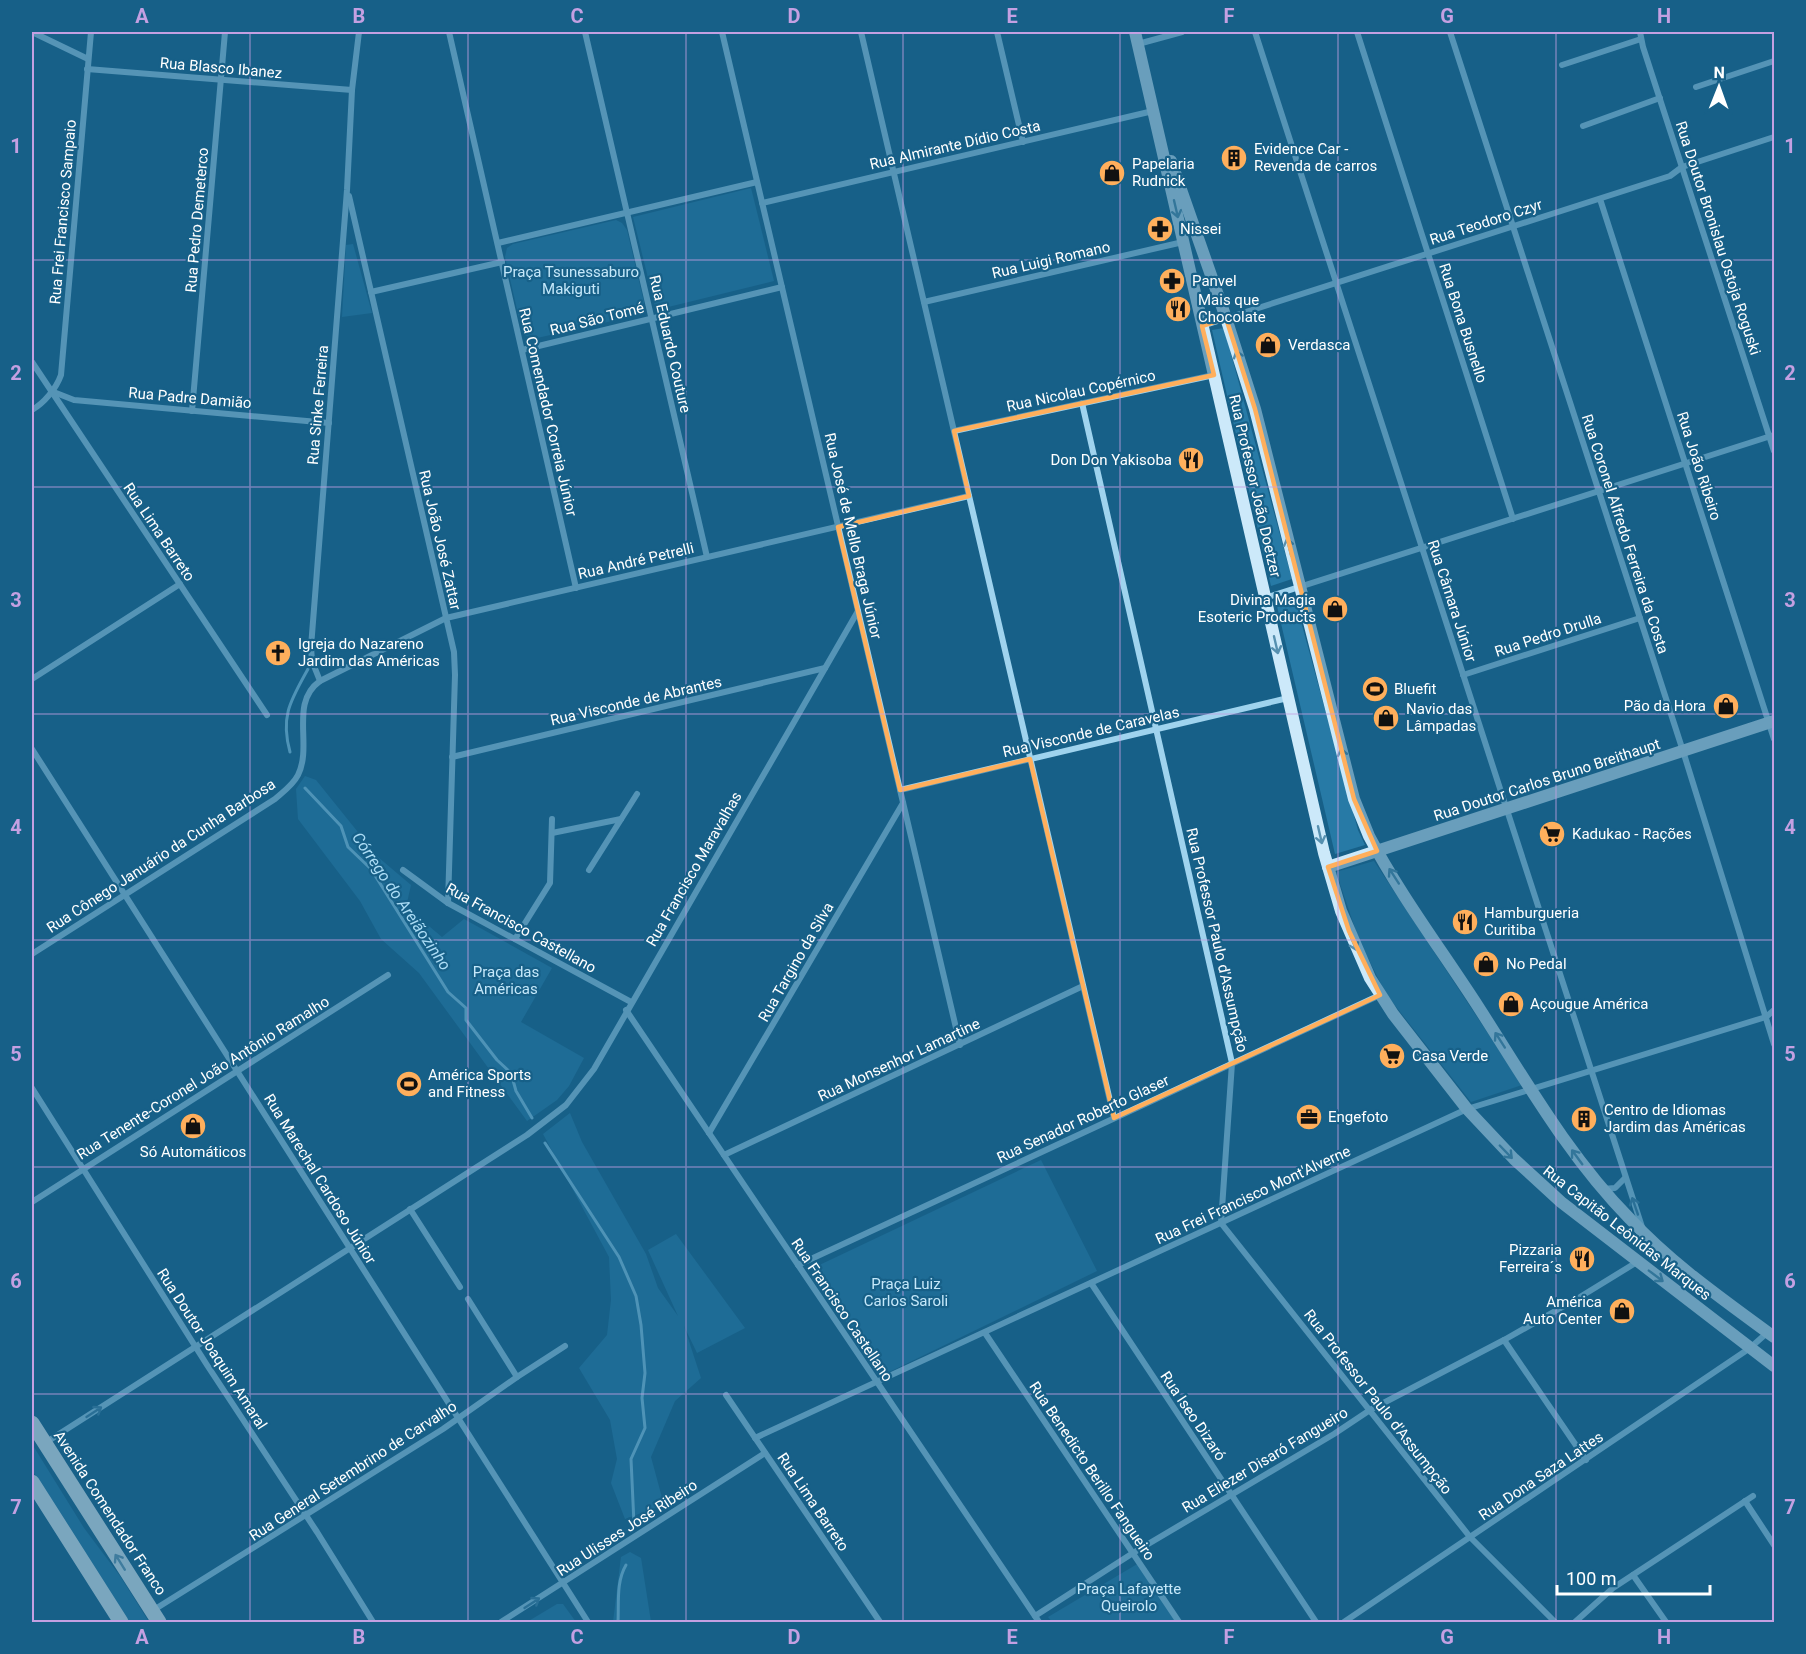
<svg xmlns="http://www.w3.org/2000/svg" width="1806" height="1654" viewBox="0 0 1806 1654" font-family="Roboto,sans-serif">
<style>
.green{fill:#277aa6}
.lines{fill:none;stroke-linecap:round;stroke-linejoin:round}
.stream{stroke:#91d1f0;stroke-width:3}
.minor{stroke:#9fd3ee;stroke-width:6}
.secondary{stroke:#cce9fa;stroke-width:12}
.trunk{stroke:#f2faff;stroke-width:15}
.oneway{stroke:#5690b0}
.oneway2{stroke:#4082a7}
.oneway3{stroke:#6f9eb8}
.marked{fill:none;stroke:#ffaf5c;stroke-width:4.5;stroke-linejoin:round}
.grid{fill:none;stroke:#c4a0e2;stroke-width:1.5;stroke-opacity:0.55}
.labels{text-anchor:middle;stroke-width:4.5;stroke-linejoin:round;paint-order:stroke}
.street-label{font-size:15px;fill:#fff;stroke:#176088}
.poi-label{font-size:15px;fill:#fff;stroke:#176088;text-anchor:start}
.park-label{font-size:15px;fill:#c5e8fa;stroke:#176088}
.water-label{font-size:16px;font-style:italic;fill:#abdcf5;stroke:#176088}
.neatline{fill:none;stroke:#c4a0e2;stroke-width:2}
.grid-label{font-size:20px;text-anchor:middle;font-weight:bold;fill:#c4a0e2}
</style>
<rect width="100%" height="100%" fill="#176088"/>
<g class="green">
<path d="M 751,188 L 774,281 L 656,310 L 633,217 Z"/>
<path d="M 616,220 L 622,223 L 627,230 L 644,302 L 641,312 L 634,316 L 537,338 C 530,339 525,337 522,331 L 505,257 L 507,248 L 513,244 Z"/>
<path d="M 353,244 L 372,313 L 342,317 L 346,245 Z"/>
<path d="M 1224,328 L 1292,579 L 1271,586 L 1212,330 Z"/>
<path d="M 1294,596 L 1358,830 L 1365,845 L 1335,854 L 1276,602 Z"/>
<path d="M 305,776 L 316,780 L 378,857 L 411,885 L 406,907 L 442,937 L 464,919 L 552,968 L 521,1022 L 584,1058 L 569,1086 L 557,1100 L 527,1121 L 419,973 L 381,939 L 360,901 L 298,819 L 296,789 Z"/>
<path d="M 1374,861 L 1522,1085 L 1471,1102 L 1386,994 L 1359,940 L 1336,872 Z"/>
<path d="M 570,1113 L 582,1142 L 646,1254 L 658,1288 L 678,1316 L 648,1250 L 676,1234 L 745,1328 L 697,1353 L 684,1326 L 701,1378 L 675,1401 L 651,1457 L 664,1505 L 625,1519 L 611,1483 L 617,1459 L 610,1420 L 579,1368 L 607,1335 L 611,1300 L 609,1257 L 543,1134 Z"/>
<path d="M 1041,1160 L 1097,1271 L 879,1377 L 855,1342 L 858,1340 L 811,1269 Z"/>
<path d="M 32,1444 L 84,1528 L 120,1576 L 149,1622 L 128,1622 L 32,1470 Z"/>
<path d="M 630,1552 L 641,1558 L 651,1622 L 613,1622 L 621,1557 Z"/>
<path d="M 1139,1563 L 1176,1622 L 1052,1622 L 1048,1617 Z"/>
<path d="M 557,1604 L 563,1604 L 576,1622 L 527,1622 Z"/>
</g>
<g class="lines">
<g class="stream">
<path d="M 290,752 C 280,716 291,700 308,669"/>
<path d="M 305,788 L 341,826 L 348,847 L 371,869 L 448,992 L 466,1008 L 466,1020 L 497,1060 L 511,1073 L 516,1091 L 532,1118"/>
<path d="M 545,1143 L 619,1257 L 636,1296 L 641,1325 L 645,1373 L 642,1398 L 645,1428 L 631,1459 L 634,1524"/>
<path d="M 618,1622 C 619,1603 616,1582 626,1565"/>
</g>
<g class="minor">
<path d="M 32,32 L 88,59"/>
<path d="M 449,32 L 576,588"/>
<path d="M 585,32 L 707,557"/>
<path d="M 722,32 L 960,1045"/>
<path d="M 861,32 L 1114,1118"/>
<path d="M 997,32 L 1023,142"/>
<path d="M 1255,32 L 1642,1227"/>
<path d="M 1357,32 L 1513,519"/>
<path d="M 1450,32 L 1683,751 L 1774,1044"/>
<path d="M 1640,32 L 1643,47 L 1774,451"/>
<path d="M 1138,44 L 1182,32"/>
<path d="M 1562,65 L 1641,39"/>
<path d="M 87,69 L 352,90"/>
<path d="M 1696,87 L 1774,61"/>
<path d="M 1583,126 L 1660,98"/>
<path d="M 349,196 L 454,652 L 455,675 L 448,903"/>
<path d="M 1600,199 L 1774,739"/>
<path d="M 762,203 L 1153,111"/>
<path d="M 498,243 L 757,182"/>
<path d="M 371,292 L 502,262"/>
<path d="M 924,302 L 1183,242"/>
<path d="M 1202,326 L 1670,176 L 1682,167 L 1774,137"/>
<path d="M 522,350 L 782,287"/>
<path d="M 32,362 L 267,715"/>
<path d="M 51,391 L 74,400 L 329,423"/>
<path d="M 1082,403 L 1232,1063 L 1221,1223 L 1470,1537 L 1555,1622"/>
<path d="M 32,410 C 44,403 56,389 61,375 L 91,32"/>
<path d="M 192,411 L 225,32"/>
<path d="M 954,431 L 1214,375"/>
<path d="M 1265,598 L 1774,435"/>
<path d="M 1463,675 L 1640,618"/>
<path d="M 32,679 L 180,584"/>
<path d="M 320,681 L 446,618 L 969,496"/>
<path d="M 32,749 L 588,1622"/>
<path d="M 452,757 L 825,668"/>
<path d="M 900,790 L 1288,698"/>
<path d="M 552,833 L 621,819"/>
<path d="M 403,870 L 448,903 L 631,1002"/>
<path d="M 589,870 L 637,794"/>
<path d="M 515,939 L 550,883 L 552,819"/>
<path d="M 32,954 L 275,799 C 283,792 293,785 298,775 C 313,745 289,703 320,681 L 312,661 L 311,647 L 347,190 L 352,90 L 359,32"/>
<path d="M 626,1010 L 1039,1622"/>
<path d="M 32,1088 L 207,1365 L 317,1532 L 373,1622"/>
<path d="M 709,1133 L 903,803"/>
<path d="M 724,1155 L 1083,986"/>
<path d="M 1603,1189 L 1615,1188 L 1625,1178"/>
<path d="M 32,1202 L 388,975"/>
<path d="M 410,1209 L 460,1287"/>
<path d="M 798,1265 L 1380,995"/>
<path d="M 1091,1283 L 1316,1622"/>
<path d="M 468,1299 L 517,1377"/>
<path d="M 985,1333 L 1179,1622"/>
<path d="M 1504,1340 L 1586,1460"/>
<path d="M 726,1395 L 880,1622"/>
<path d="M 755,1438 L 1467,1109 L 1766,1017 L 1774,1010"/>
<path d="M 45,1443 L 527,1135 L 566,1105 L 594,1069 L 858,611"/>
<path d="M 1745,1501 L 1774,1545"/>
<path d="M 1633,1575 L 1666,1622"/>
<path d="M 152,1611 L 443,1429 L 517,1377 L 565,1346"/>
<path d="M 1035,1616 L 1133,1553 L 1334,1434 L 1370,1410 L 1504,1340 L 1580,1297 L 1637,1262"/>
<path d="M 501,1622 L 765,1453"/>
<path d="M 1344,1622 L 1750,1348 L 1768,1332"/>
<path d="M 1575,1622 L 1613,1588 L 1753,1496"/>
</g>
<g class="secondary">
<path d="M 1135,32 L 1324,853 L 1341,911 L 1370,978 L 1393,1014 L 1467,1109 L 1514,1159 L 1561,1202 L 1774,1366"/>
<path d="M 1171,161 L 1226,318 L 1255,409 L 1354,799 L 1369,836 C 1400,895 1443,952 1479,1008 C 1526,1081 1569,1157 1630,1219 C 1673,1265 1724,1300 1774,1337"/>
<path d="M 1328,867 L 1774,721"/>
</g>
<g class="trunk">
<path d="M 32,1423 L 159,1622"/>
<path d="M 32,1482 L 121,1622"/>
</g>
</g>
<defs><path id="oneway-shaft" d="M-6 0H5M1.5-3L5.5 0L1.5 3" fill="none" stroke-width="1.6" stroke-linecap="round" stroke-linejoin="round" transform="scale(1.5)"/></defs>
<g class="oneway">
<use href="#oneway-shaft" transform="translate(1176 209) rotate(77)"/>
<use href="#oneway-shaft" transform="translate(1239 359) rotate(-108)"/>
<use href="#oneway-shaft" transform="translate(1289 547) rotate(-104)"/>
<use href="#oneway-shaft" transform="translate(1276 645) rotate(77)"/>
<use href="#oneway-shaft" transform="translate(1343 757) rotate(-104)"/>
<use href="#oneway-shaft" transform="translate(1320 835) rotate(77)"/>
<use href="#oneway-shaft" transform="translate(1394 876) rotate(-123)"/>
<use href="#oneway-shaft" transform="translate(1353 942) rotate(67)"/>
<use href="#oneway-shaft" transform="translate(1500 1040) rotate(-123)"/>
<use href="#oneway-shaft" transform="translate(1506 1152) rotate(46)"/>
<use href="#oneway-shaft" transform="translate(1577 1157) rotate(-126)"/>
<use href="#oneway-shaft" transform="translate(1656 1276) rotate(37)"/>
</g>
<g class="oneway2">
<use href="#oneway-shaft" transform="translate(1635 1206) rotate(-109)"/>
<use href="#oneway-shaft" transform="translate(94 1412) rotate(-33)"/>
<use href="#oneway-shaft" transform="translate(532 1603) rotate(-33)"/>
</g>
<use class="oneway3" href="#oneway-shaft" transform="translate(120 1562) rotate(-122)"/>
<path d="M0 0H1806V1654H0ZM 1226,318 L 1255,409 L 1354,799 L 1377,851 L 1328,867 L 1349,931 L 1380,995 L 1114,1118 L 1030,759 L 900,790 L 838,527 L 969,496 L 954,431 L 1214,375 L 1202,326 Z" fill="#176088" fill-opacity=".55" fill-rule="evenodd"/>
<path class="marked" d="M 1226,318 L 1255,409 L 1354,799 L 1377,851 L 1328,867 L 1349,931 L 1380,995 L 1114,1118 L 1030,759 L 900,790 L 838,527 L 969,496 L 954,431 L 1214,375 L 1202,326 Z"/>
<path class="grid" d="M 250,32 L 250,1622M 468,32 L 468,1622M 686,32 L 686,1622M 903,32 L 903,1622M 1120,32 L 1120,1622M 1338,32 L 1338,1622M 1556,32 L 1556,1622M 32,260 L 1774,260M 32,487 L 1774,487M 32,714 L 1774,714M 32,940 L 1774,940M 32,1167 L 1774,1167M 32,1394 L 1774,1394"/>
<defs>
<symbol id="building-disc" viewBox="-11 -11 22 22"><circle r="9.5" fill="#ffaf5c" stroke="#176088"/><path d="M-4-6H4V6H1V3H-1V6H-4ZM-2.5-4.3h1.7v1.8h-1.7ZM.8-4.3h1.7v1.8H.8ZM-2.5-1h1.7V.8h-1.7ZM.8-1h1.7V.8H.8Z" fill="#111"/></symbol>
<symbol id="shop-disc" viewBox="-11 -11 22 22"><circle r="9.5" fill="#ffaf5c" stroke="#176088"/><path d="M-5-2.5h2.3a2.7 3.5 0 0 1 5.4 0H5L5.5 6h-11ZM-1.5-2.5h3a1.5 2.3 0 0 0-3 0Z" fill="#111"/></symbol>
<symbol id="pharmacy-disc" viewBox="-11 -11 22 22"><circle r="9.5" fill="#ffaf5c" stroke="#176088"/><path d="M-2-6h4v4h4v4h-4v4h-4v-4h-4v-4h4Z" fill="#111"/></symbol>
<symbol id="restaurant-disc" viewBox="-11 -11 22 22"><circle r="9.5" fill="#ffaf5c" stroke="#176088"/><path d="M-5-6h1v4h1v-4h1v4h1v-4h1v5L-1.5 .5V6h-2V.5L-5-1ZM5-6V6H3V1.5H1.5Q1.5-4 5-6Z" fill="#111"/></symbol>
<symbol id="church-disc" viewBox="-11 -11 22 22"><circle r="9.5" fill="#ffaf5c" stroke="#176088"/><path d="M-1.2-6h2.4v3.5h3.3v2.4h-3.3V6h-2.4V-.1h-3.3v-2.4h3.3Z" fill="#111"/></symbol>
<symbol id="stadium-disc" viewBox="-11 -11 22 22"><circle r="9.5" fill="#ffaf5c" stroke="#176088"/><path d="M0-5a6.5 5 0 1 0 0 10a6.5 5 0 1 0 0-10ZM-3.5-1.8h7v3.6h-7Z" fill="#111"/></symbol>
<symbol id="supermarket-disc" viewBox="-11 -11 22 22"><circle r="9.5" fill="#ffaf5c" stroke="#176088"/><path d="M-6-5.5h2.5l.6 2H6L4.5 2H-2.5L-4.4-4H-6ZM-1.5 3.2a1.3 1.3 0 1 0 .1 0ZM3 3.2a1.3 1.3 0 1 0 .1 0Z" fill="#111"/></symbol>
<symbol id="office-disc" viewBox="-11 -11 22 22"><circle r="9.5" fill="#ffaf5c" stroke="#176088"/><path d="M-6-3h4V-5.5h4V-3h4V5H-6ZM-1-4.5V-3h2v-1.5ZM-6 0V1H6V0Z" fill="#111"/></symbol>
</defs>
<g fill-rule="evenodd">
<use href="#building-disc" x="1219" y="143" width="30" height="30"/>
<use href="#shop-disc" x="1097" y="158" width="30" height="30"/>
<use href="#pharmacy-disc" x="1145" y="214" width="30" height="30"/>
<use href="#pharmacy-disc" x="1157" y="266" width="30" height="30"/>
<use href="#restaurant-disc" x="1163" y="294" width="30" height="30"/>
<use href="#shop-disc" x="1253" y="330" width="30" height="30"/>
<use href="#restaurant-disc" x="1176" y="445" width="30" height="30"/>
<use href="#shop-disc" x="1320" y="594" width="30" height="30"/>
<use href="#church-disc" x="263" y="638" width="30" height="30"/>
<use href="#stadium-disc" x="1360" y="674" width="30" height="30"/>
<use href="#shop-disc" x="1711" y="691" width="30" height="30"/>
<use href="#shop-disc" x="1371" y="703" width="30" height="30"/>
<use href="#supermarket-disc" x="1537" y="819" width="30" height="30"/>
<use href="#restaurant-disc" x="1450" y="907" width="30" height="30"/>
<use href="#shop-disc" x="1471" y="949" width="30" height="30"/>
<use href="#shop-disc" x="1496" y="989" width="30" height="30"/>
<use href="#supermarket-disc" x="1377" y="1041" width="30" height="30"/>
<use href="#stadium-disc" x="394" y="1069" width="30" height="30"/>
<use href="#office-disc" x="1294" y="1102" width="30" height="30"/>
<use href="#building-disc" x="1569" y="1104" width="30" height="30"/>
<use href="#shop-disc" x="178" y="1111" width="30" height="30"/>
<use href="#restaurant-disc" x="1567" y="1244" width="30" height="30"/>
<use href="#shop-disc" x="1607" y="1296" width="30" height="30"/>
</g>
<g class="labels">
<g class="street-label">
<text transform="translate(221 68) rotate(5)" y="5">Rua Blasco Ibanez</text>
<text transform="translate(955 145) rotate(-13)" y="5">Rua Almirante Dídio Costa</text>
<text transform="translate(63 212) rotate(-85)" y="5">Rua Frei Francisco Sampaio</text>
<text transform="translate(197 220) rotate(-85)" y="5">Rua Pedro Demeterco</text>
<text transform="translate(1486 222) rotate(-18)" y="5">Rua Teodoro Czyr</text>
<text transform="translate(1718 238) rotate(72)" y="5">Rua Doutor Bronislau Ostoja Roguski</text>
<text transform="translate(1051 260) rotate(-13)" y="5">Rua Luigi Romano</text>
<text transform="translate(597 319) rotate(-14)" y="5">Rua São Tomé</text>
<text transform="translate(1463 323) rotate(72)" y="5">Rua Bona Busnello</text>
<text transform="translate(670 344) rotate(77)" y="5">Rua Eduardo Couture</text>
<text transform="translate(1081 391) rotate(-12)" y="5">Rua Nicolau Copérnico</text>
<text transform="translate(190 398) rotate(5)" y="5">Rua Padre Damião</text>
<text transform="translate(318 405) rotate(-85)" y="5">Rua Sinke Ferreira</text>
<text transform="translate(548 412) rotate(77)" y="5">Rua Comendador Correia Júnior</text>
<text transform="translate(1699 466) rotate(72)" y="5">Rua João Ribeiro</text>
<text transform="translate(1255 486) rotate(77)" y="5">Rua Professor João Doetzer</text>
<text transform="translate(159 532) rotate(56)" y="5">Rua Lima Barreto</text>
<text transform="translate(1625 534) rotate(72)" y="5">Rua Coronel Alfredo Ferreira da Costa</text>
<text transform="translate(853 536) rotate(77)" y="5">Rua José de Mello Braga Júnior</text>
<text transform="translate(440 540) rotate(77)" y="5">Rua João José Zattar</text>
<text transform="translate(636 561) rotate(-13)" y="5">Rua André Petrelli</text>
<text transform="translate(1452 601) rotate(72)" y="5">Rua Câmara Júnior</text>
<text transform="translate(1548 635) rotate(-18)" y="5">Rua Pedro Drulla</text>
<text transform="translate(636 701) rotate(-13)" y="5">Rua Visconde de Abrantes</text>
<text transform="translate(1091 732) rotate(-13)" y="5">Rua Visconde de Caravelas</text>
<text transform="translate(1547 780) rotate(-18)" y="5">Rua Doutor Carlos Bruno Breithaupt</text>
<text transform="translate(161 856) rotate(-33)" y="5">Rua Cônego Januário da Cunha Barbosa</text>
<text transform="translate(694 869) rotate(-60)" y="5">Rua Francisco Maravalhas</text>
<text transform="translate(521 928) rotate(29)" y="5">Rua Francisco Castellano</text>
<text transform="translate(1217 940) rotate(77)" y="5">Rua Professor Paulo d'Assumpção</text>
<text transform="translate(796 962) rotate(-60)" y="5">Rua Targino da Silva</text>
<text transform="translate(899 1060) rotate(-25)" y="5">Rua Monsenhor Lamartine</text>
<text transform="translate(203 1078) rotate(-32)" y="5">Rua Tenente-Coronel João Antônio Ramalho</text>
<text transform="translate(1083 1119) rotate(-25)" y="5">Rua Senador Roberto Glaser</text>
<text transform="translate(320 1179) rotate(58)" y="5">Rua Marechal Cardoso Júnior</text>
<text transform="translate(1253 1195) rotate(-25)" y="5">Rua Frei Francisco Mont'Alverne</text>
<text transform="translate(1627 1233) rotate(38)" y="5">Rua Capitão Leônidas Marques</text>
<text transform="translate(842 1310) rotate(56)" y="5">Rua Francisco Castellano</text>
<text transform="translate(212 1349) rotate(57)" y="5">Rua Doutor Joaquim Amaral</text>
<text transform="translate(1378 1402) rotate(52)" y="5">Rua Professor Paulo d'Assumpção</text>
<text transform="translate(1193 1416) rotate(56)" y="5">Rua Iseo Dizaró</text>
<text transform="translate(1265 1460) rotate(-31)" y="5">Rua Eliezer Disaró Fangueiro</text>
<text transform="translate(353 1471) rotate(-33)" y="5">Rua General Setembrino de Carvalho</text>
<text transform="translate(1092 1471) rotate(56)" y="5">Rua Benedicto Berillo Fangueiro</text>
<text transform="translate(1541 1476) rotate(-34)" y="5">Rua Dona Saza Lattes</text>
<text transform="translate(813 1502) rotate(56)" y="5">Rua Lima Barreto</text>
<text transform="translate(110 1513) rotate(57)" y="5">Avenida Comendador Franco</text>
<text transform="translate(627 1528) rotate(-33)" y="5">Rua Ulisses José Ribeiro</text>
</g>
<g class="poi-label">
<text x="1254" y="154">Evidence Car -<tspan x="1254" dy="17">Revenda de carros</tspan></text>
<text x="1132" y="169">Papelaria<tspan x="1132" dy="17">Rudnick</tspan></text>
<text x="1180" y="234">Nissei</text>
<text x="1192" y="286">Panvel</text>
<text x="1198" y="305">Mais que<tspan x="1198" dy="17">Chocolate</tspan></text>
<text x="1288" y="350">Verdasca</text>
<text x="1172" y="465" text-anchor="end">Don Don Yakisoba</text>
<text x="1316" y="605" text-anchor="end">Divina Magia<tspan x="1316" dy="17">Esoteric Products</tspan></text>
<text x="298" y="649">Igreja do Nazareno<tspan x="298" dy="17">Jardim das Américas</tspan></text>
<text x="1394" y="694">Bluefit</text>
<text x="1706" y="711" text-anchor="end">Pão da Hora</text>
<text x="1406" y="714">Navio das<tspan x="1406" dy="17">Lâmpadas</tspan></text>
<text x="1572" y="839">Kadukao - Rações</text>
<text x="1484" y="918">Hamburgueria<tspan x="1484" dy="17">Curitiba</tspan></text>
<text x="1506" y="969">No Pedal</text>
<text x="1530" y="1009">Açougue América</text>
<text x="1412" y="1061">Casa Verde</text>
<text x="428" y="1080">América Sports<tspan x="428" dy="17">and Fitness</tspan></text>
<text x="1604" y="1115">Centro de Idiomas<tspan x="1604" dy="17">Jardim das Américas</tspan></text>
<text x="1328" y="1122">Engefoto</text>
<text x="193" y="1157" text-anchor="middle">Só Automáticos</text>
<text x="1562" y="1255" text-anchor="end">Pizzaria<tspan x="1562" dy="17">Ferreira´s</tspan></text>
<text x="1602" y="1307" text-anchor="end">América<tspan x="1602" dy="17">Auto Center</tspan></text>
</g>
<g class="park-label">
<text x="571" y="277">Praça Tsunessaburo<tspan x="571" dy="17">Makiguti</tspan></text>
<text x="506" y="977">Praça das<tspan x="506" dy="17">Américas</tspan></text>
<text x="906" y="1289">Praça Luiz<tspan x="906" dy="17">Carlos Saroli</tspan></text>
<text x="1129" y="1594">Praça Lafayette<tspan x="1129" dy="17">Queirolo</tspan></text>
</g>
<g class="water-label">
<text transform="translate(402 901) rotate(56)" y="6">Córrego do Areiãozinho</text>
</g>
</g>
<rect width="1806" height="1654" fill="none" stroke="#176088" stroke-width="66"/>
<g transform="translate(1719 87) rotate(1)" stroke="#176088" stroke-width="4.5" paint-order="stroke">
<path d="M0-4.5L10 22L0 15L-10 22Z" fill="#ffffff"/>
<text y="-9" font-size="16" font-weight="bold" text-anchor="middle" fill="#ffffff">N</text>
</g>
<path d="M1557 1585v9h153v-9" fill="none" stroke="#ffffff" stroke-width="3"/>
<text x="1566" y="1585" font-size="18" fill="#ffffff" stroke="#176088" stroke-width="4.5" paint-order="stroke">100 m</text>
<rect x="33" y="33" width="1740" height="1588" class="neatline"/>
<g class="grid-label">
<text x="142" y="23">A</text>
<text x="359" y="23">B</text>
<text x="577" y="23">C</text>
<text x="794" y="23">D</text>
<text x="1012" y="23">E</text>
<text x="1229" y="23">F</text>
<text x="1447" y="23">G</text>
<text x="1664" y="23">H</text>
<text x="16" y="153">1</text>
<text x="1790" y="153">1</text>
<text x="16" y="380">2</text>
<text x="1790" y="380">2</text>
<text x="16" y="607">3</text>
<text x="1790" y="607">3</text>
<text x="16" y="834">4</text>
<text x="1790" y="834">4</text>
<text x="16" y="1061">5</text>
<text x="1790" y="1061">5</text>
<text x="16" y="1288">6</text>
<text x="1790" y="1288">6</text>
<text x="16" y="1514">7</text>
<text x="1790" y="1514">7</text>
<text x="142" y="1644">A</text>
<text x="359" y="1644">B</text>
<text x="577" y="1644">C</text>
<text x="794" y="1644">D</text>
<text x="1012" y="1644">E</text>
<text x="1229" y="1644">F</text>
<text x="1447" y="1644">G</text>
<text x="1664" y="1644">H</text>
</g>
</svg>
